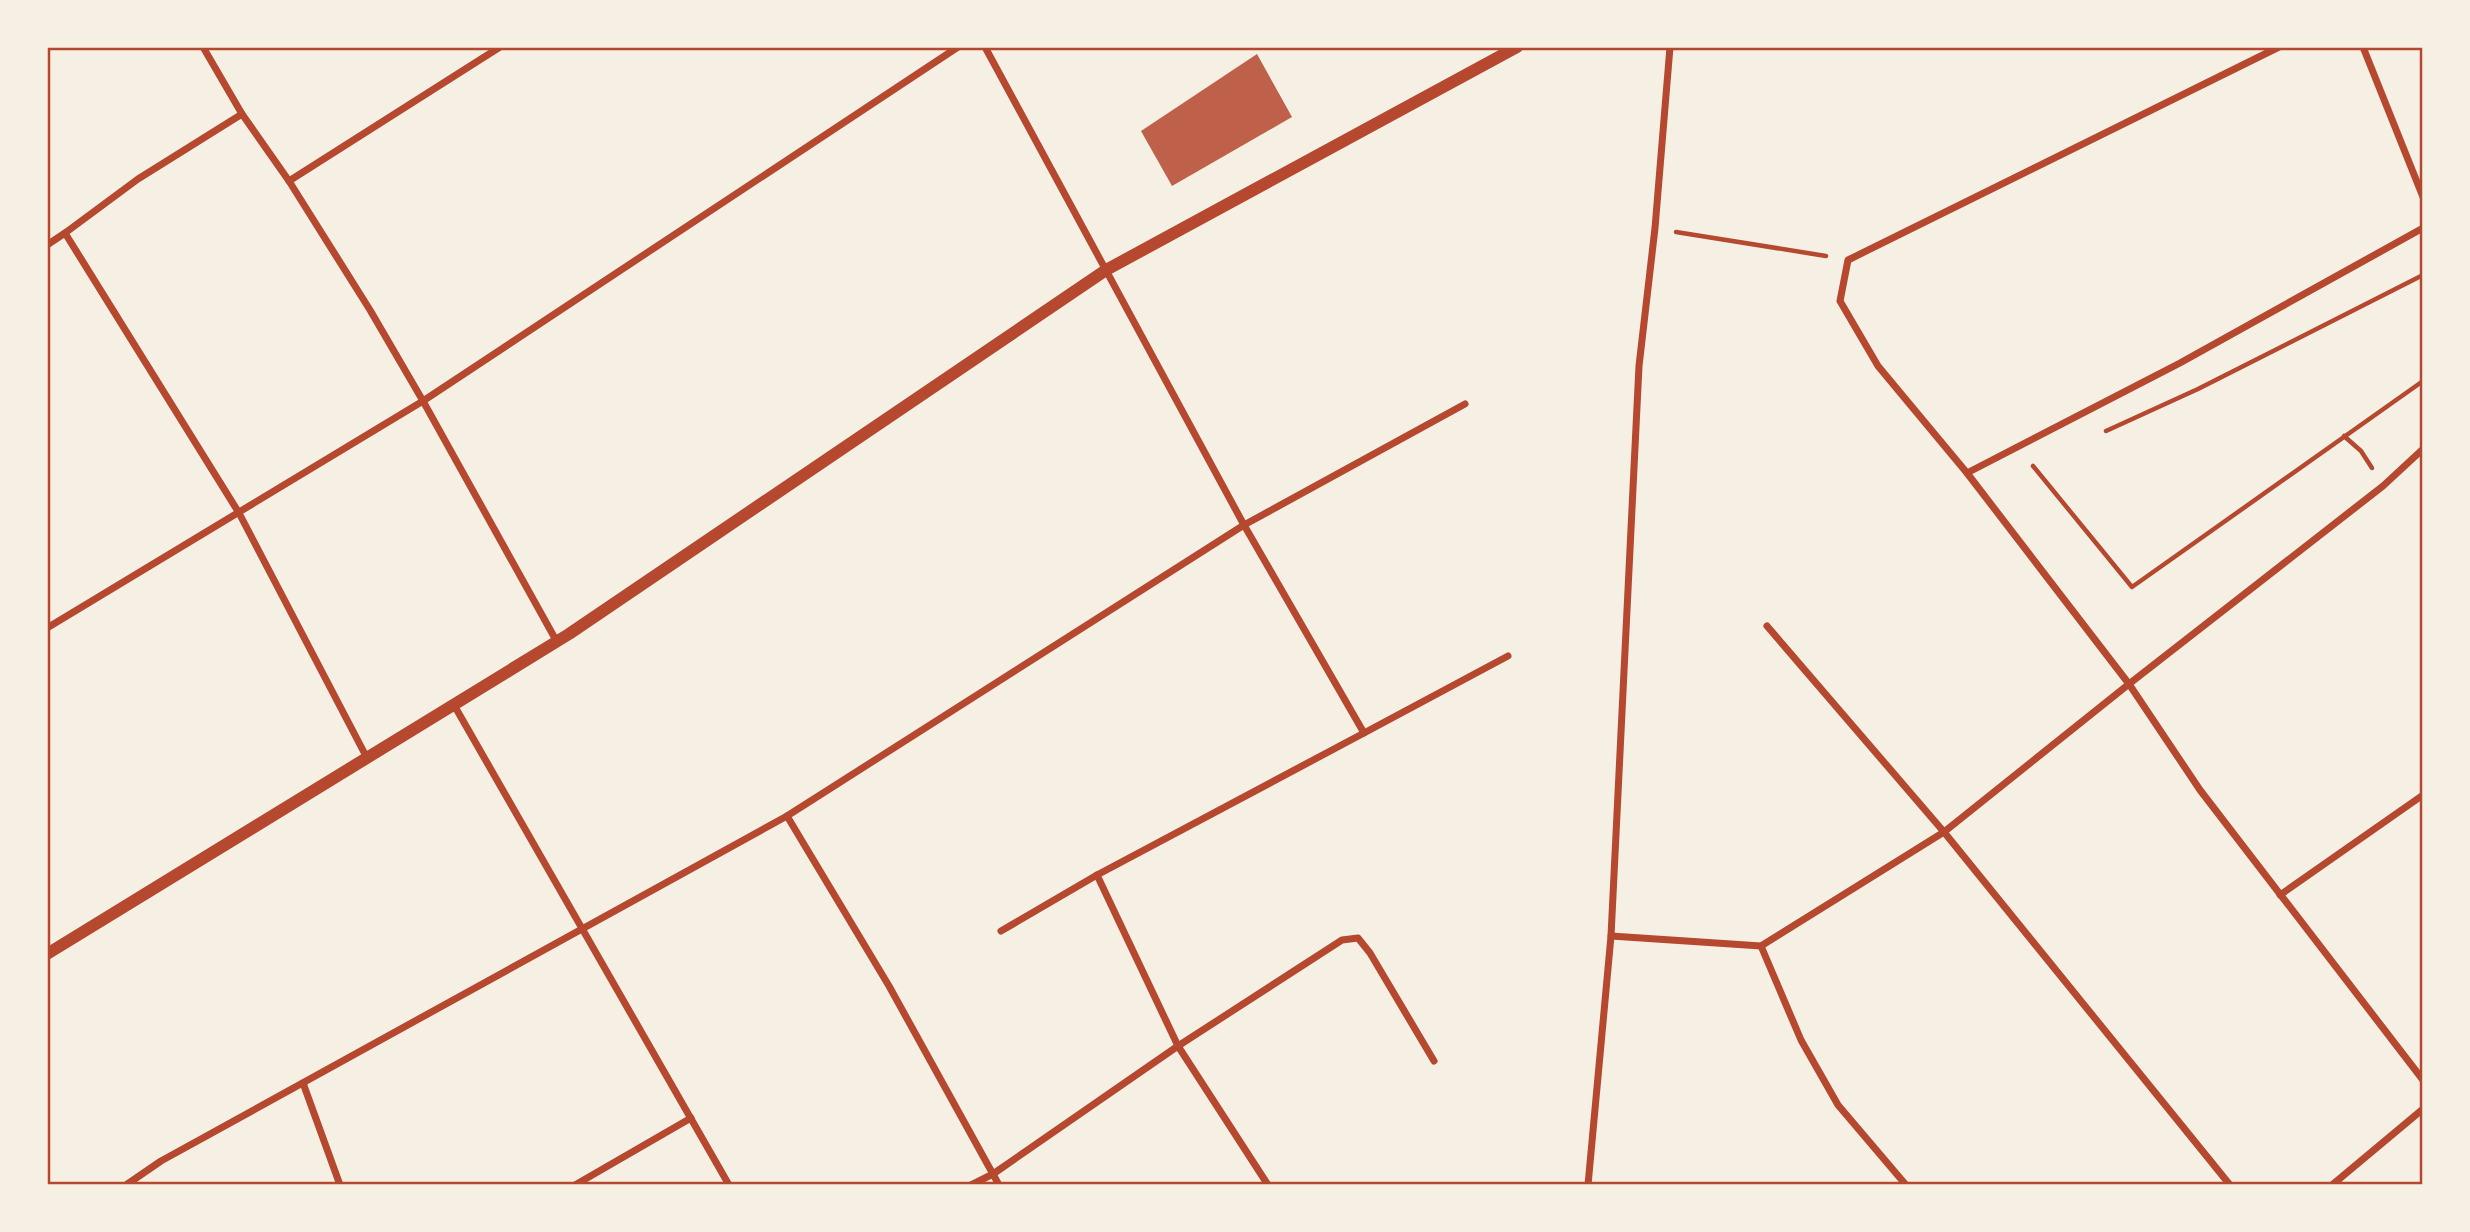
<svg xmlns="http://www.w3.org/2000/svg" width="2470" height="1232" viewBox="0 0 2470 1232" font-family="Merriweather,serif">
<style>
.building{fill:#bf614a}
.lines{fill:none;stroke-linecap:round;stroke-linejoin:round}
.path{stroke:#b5482f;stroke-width:4.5}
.minor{stroke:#b5482f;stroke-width:7}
.tertiary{stroke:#b5482f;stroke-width:12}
.neatline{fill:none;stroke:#b5482f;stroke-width:2.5}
</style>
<rect width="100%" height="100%" fill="#f6efe4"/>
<path class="building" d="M 1257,54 L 1292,117 L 1172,186 L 1141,131 Z"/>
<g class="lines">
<g class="path">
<path d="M 1676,232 L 1826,256"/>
<path d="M 2106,431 L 2198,389 L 2423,275"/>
<path d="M 2344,436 L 2361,451 L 2372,468"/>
<path d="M 2033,466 L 2132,587 L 2423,381"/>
</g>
<g class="minor">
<path d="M 203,47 L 242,114 L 289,181 L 370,310 L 423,401 L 557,642"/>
<path d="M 985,47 L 1244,525 L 1364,733 L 1097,875 L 1001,931"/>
<path d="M 2279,47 L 1848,260 L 1840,301 L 1878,366 L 1967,473 L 2129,684 L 2200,790 L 2423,1080"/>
<path d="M 2363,47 L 2423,197"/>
<path d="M 289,181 L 500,47"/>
<path d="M 65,233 L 138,179 L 242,114"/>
<path d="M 47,245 L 65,233 L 239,513 L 367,758"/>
<path d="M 1967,473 L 2180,363 L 2423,228"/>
<path d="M 47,628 L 423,401 L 958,47"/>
<path d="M 454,705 L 729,1185"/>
<path d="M 1364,733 L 1508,656"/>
<path d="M 1097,875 L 1178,1046 L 1268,1185"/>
<path d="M 2280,895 L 2423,795"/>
<path d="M 1611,936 L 1761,946 L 1944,832 L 1767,626"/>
<path d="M 1761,946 L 1801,1040 L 1838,1105 L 1906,1185"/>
<path d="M 303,1083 L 340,1185"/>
<path d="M 126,1185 L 161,1161 L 787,816"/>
<path d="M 575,1185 L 691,1118"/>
<path d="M 971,1185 L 993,1174 L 1178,1046 L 1342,940 L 1358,938 L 1370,953 L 1434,1061"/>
<path d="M 999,1185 L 889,986 L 787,816 L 1244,525 L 1465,404"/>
<path d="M 1588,1185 L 1611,936 L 1639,366 L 1655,228 L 1670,47"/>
<path d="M 2230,1185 L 1944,832 L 2129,684 L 2383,486 L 2423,449"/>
<path d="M 2332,1185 L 2423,1109"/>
</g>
<path class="tertiary" d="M 47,954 L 569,634 L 1106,270 L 1517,47"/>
</g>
<rect width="2470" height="1232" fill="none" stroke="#f6efe4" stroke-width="98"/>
<rect x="49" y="49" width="2372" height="1134" class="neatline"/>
</svg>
